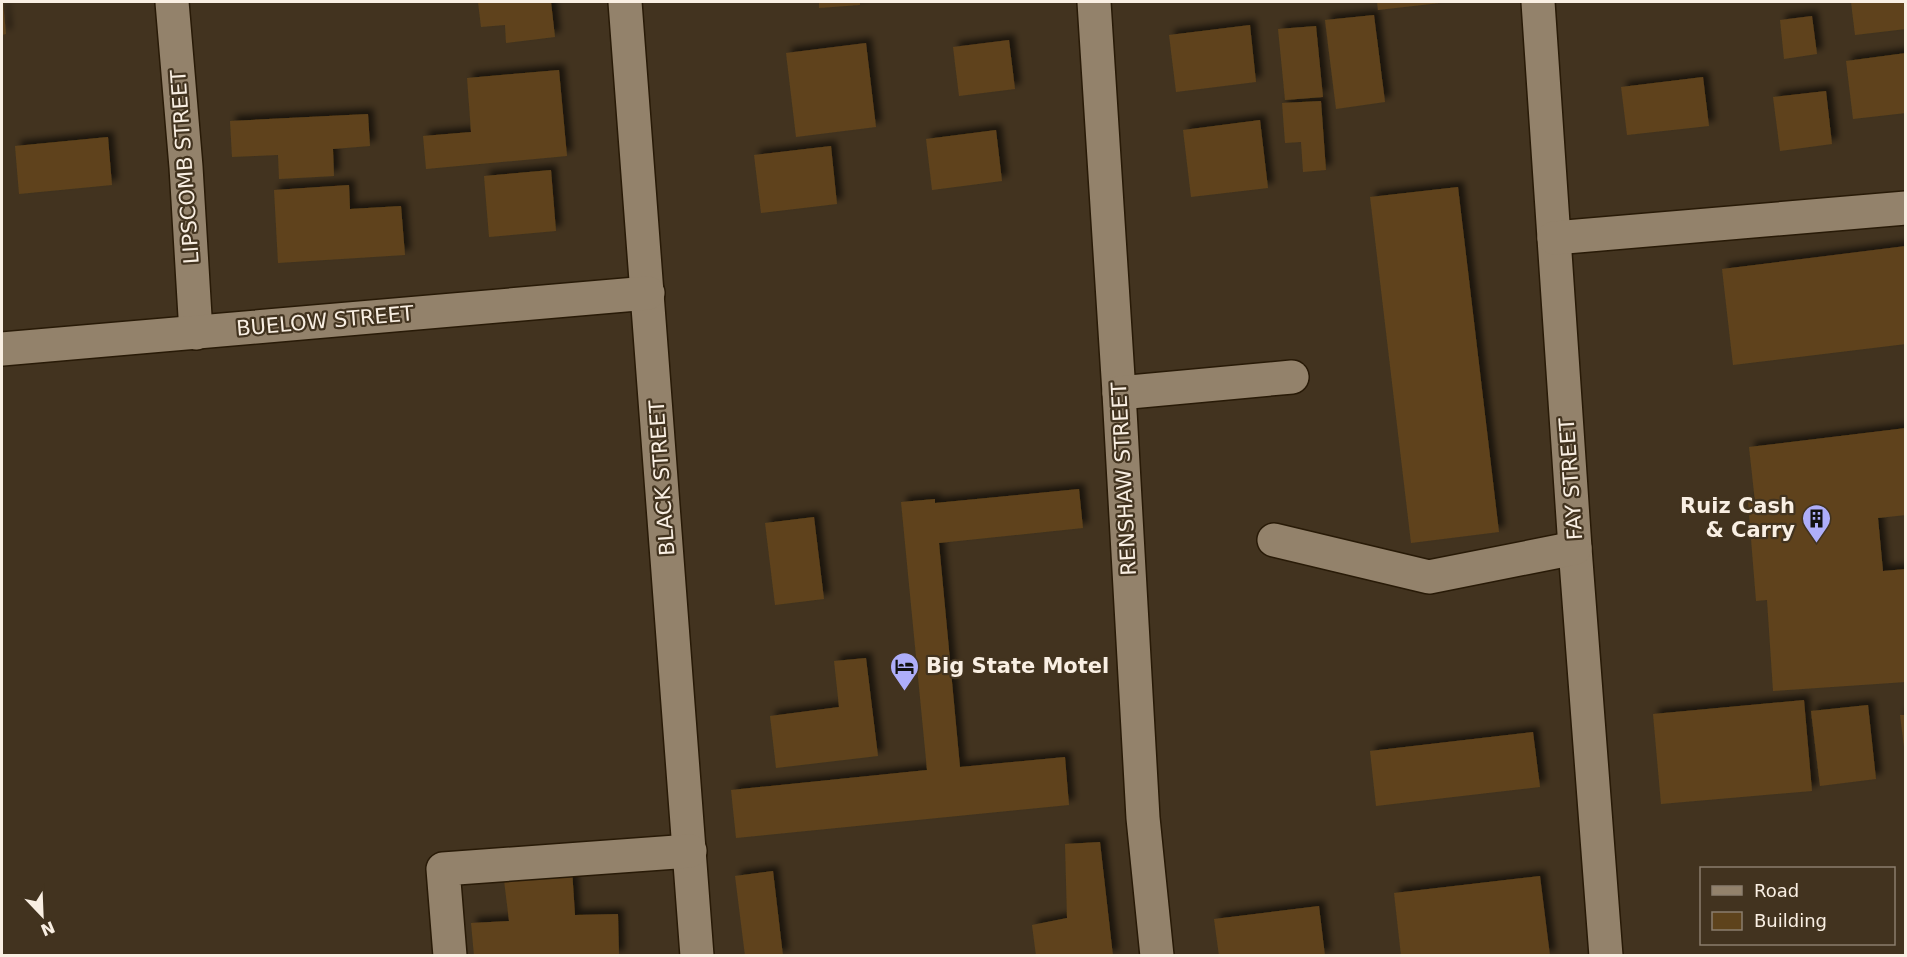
<svg xmlns="http://www.w3.org/2000/svg" width="1907" height="957" viewBox="0 0 1907 957" font-family="'DejaVu Sans',sans-serif">
<style>
.building{fill:#5e431c;filter:url(#shadow)}
.lines{fill:none;stroke-linecap:round;stroke-linejoin:round}
.minor-casing{stroke:#281a07;stroke-width:36}
.minor{stroke:#93826b;stroke-width:33}
.labels{text-anchor:middle;stroke-width:4.5;stroke-linejoin:round;paint-order:stroke}
.street-label{font-size:21px;fill:#f9efe3;stroke:#42331f}
.poi-label{font-size:21px;font-weight:bold;fill:#f9efe3;stroke:#42331f;text-anchor:end}
</style>
<defs>
<filter id="shadow"><feDropShadow dx="5.5" dy="-5.5" stdDeviation="3" flood-color="#0009"/></filter>
</defs>
<rect width="100%" height="100%" fill="#42331f"/>
<g class="building">
<path d="M 2,2 L 3,2 L 6,34 L 2,35 Z"/>
<path d="M 478,2 L 551,2 L 555,37 L 506,43 L 505,25 L 481,27 Z"/>
<path d="M 819,2 L 860,2 L 860,5 L 819,8 Z"/>
<path d="M 1377,2 L 1440,2 L 1440,3 L 1378,10 Z"/>
<path d="M 1851,2 L 1906,2 L 1906,29 L 1855,35 Z"/>
<path d="M 1374,15 L 1385,102 L 1336,109 L 1325,20 Z"/>
<path d="M 1812,16 L 1817,54 L 1784,59 L 1780,20 Z"/>
<path d="M 1250,25 L 1256,82 L 1176,92 L 1169,35 Z"/>
<path d="M 1316,26 L 1323,97 L 1285,100 L 1278,29 Z"/>
<path d="M 1009,40 L 1015,89 L 959,96 L 953,47 Z"/>
<path d="M 866,43 L 876,127 L 796,137 L 786,53 Z"/>
<path d="M 1906,53 L 1906,113 L 1853,119 L 1846,61 Z"/>
<path d="M 559,70 L 567,156 L 426,169 L 423,136 L 471,132 L 467,78 Z"/>
<path d="M 1703,77 L 1709,126 L 1627,135 L 1621,87 Z"/>
<path d="M 1826,91 L 1832,144 L 1780,151 L 1773,97 Z"/>
<path d="M 1321,101 L 1326,170 L 1303,172 L 1301,142 L 1285,143 L 1282,103 Z"/>
<path d="M 368,114 L 370,146 L 333,149 L 334,176 L 279,179 L 278,155 L 232,157 L 230,121 Z"/>
<path d="M 1260,120 L 1268,188 L 1191,197 L 1183,130 Z"/>
<path d="M 996,130 L 1002,181 L 932,190 L 926,139 Z"/>
<path d="M 108,137 L 112,185 L 19,194 L 15,146 Z"/>
<path d="M 831,146 L 837,204 L 761,213 L 754,155 Z"/>
<path d="M 551,170 L 556,231 L 489,237 L 484,176 Z"/>
<path d="M 349,185 L 350,209 L 401,206 L 405,255 L 278,263 L 274,190 Z"/>
<path d="M 1458,187 L 1499,532 L 1411,543 L 1370,197 Z"/>
<path d="M 1906,246 L 1906,344 L 1733,365 L 1722,269 Z"/>
<path d="M 1906,428 L 1906,515 L 1878,518 L 1883,571 L 1906,569 L 1906,682 L 1773,691 L 1767,600 L 1756,601 L 1748,502 L 1755,502 L 1749,447 Z"/>
<path d="M 1079,489 L 1083,528 L 939,543 L 960,767 L 1065,757 L 1069,805 L 736,838 L 731,790 L 927,770 L 901,502 L 935,499 L 935,503 Z"/>
<path d="M 814,517 L 824,599 L 775,605 L 765,523 Z"/>
<path d="M 866,658 L 878,756 L 776,768 L 770,716 L 839,707 L 834,661 Z"/>
<path d="M 1804,700 L 1812,791 L 1661,804 L 1653,714 Z"/>
<path d="M 1868,705 L 1876,779 L 1820,786 L 1811,711 Z"/>
<path d="M 1900,715 L 1906,715 L 1906,747 L 1904,747 Z"/>
<path d="M 1533,732 L 1540,787 L 1376,806 L 1370,751 Z"/>
<path d="M 1100,842 L 1113,956 L 1036,956 L 1032,925 L 1067,918 L 1065,844 Z"/>
<path d="M 572,869 L 575,915 L 618,914 L 619,956 L 474,956 L 471,923 L 509,921 L 503,872 Z"/>
<path d="M 773,871 L 783,956 L 745,956 L 735,876 Z"/>
<path d="M 1540,876 L 1550,956 L 1401,956 L 1394,893 Z"/>
<path d="M 1319,906 L 1325,956 L 1219,956 L 1214,919 Z"/>
</g>
<g class="lines">
<defs>
<g id="minor">
<path d="M 172,2 L 186,167 L 196,333"/>
<path d="M 625,2 L 697,956"/>
<path d="M 1094,2 L 1119,393 L 1143,818 L 1157,956"/>
<path d="M 1538,2 L 1575,548 L 1606,956"/>
<path d="M 1554,238 L 1906,208"/>
<path d="M 2,349 L 648,293"/>
<path d="M 1119,393 L 1292,377"/>
<path d="M 1274,540 L 1429,577 L 1575,548"/>
<path d="M 450,956 L 443,869 L 690,851"/>
</g>
</defs>
<use href="#minor" class="minor-casing"/>
<use href="#minor" class="minor"/>
</g>
<defs>
<symbol id="building-pin" viewBox="-11 -11 22 30"><path d="M0 17L-7.5 6A9.5 9.5 0 1 1 7.5 6Z" fill="#aeaefa" stroke="#42331f"/><path d="M-4-6H4V6H1V3H-1V6H-4ZM-2.5-4.3h1.7v1.8h-1.7ZM.8-4.3h1.7v1.8H.8ZM-2.5-1h1.7V.8h-1.7ZM.8-1h1.7V.8H.8Z" fill="#111"/></symbol>
<symbol id="hotel-pin" viewBox="-11 -11 22 30"><path d="M0 17L-7.5 6A9.5 9.5 0 1 1 7.5 6Z" fill="#aeaefa" stroke="#42331f"/><path d="M-6-4.5h1.5V1H6V5H4.5V3h-9V5H-6ZM-4 0a1.8 1.8 0 1 1 3.6 0ZM.5 0V-2.5h3Q6-2.5 6 0Z" fill="#111"/></symbol>
</defs>
<g fill-rule="evenodd">
<use href="#building-pin" x="1800" y="502" width="33" height="45"/>
<use href="#hotel-pin" x="888" y="650" width="33" height="45"/>
</g>
<g class="labels">
<g class="street-label">
<text transform="translate(185 167) rotate(-94)" y="7">LIPSCOMB STREET</text>
<text transform="translate(325 321) rotate(-5)" y="7">BUELOW STREET</text>
<text transform="translate(662 478) rotate(-94)" y="7">BLACK STREET</text>
<text transform="translate(1124 479) rotate(-93)" y="7">RENSHAW STREET</text>
<text transform="translate(1571 479) rotate(-94)" y="7">FAY STREET</text>
</g>
<g class="poi-label">
<text x="1795" y="513">Ruiz Cash<tspan x="1795" dy="24">&amp; Carry</tspan></text>
<text x="926" y="673" text-anchor="start">Big State Motel</text>
</g>
</g>
<rect width="1907" height="957" fill="none" stroke="#f9efe3" stroke-width="6"/>
<rect x="1700" y="867" width="195" height="78" fill="#42331f" stroke="#8b7e6d" stroke-width="1.5"/>
<rect x="1712" y="886" width="30" height="9" fill="#93826b" stroke="#8b7e6d" stroke-width="1.5"/>
<text x="1754" y="897" font-size="18" fill="#f9efe3">Road</text>
<rect x="1712" y="912" width="30" height="18" fill="#5e431c" stroke="#8b7e6d" stroke-width="1.5"/>
<text x="1754" y="927" font-size="18" fill="#f9efe3">Building</text>
<g transform="translate(42 915) rotate(157)" stroke="#42331f" stroke-width="4.5" paint-order="stroke">
<path d="M0-4.5L10 22L0 15L-10 22Z" fill="#f9efe3"/>
<text y="-9" font-size="16" font-weight="bold" text-anchor="middle" fill="#f9efe3">N</text>
</g>
</svg>
